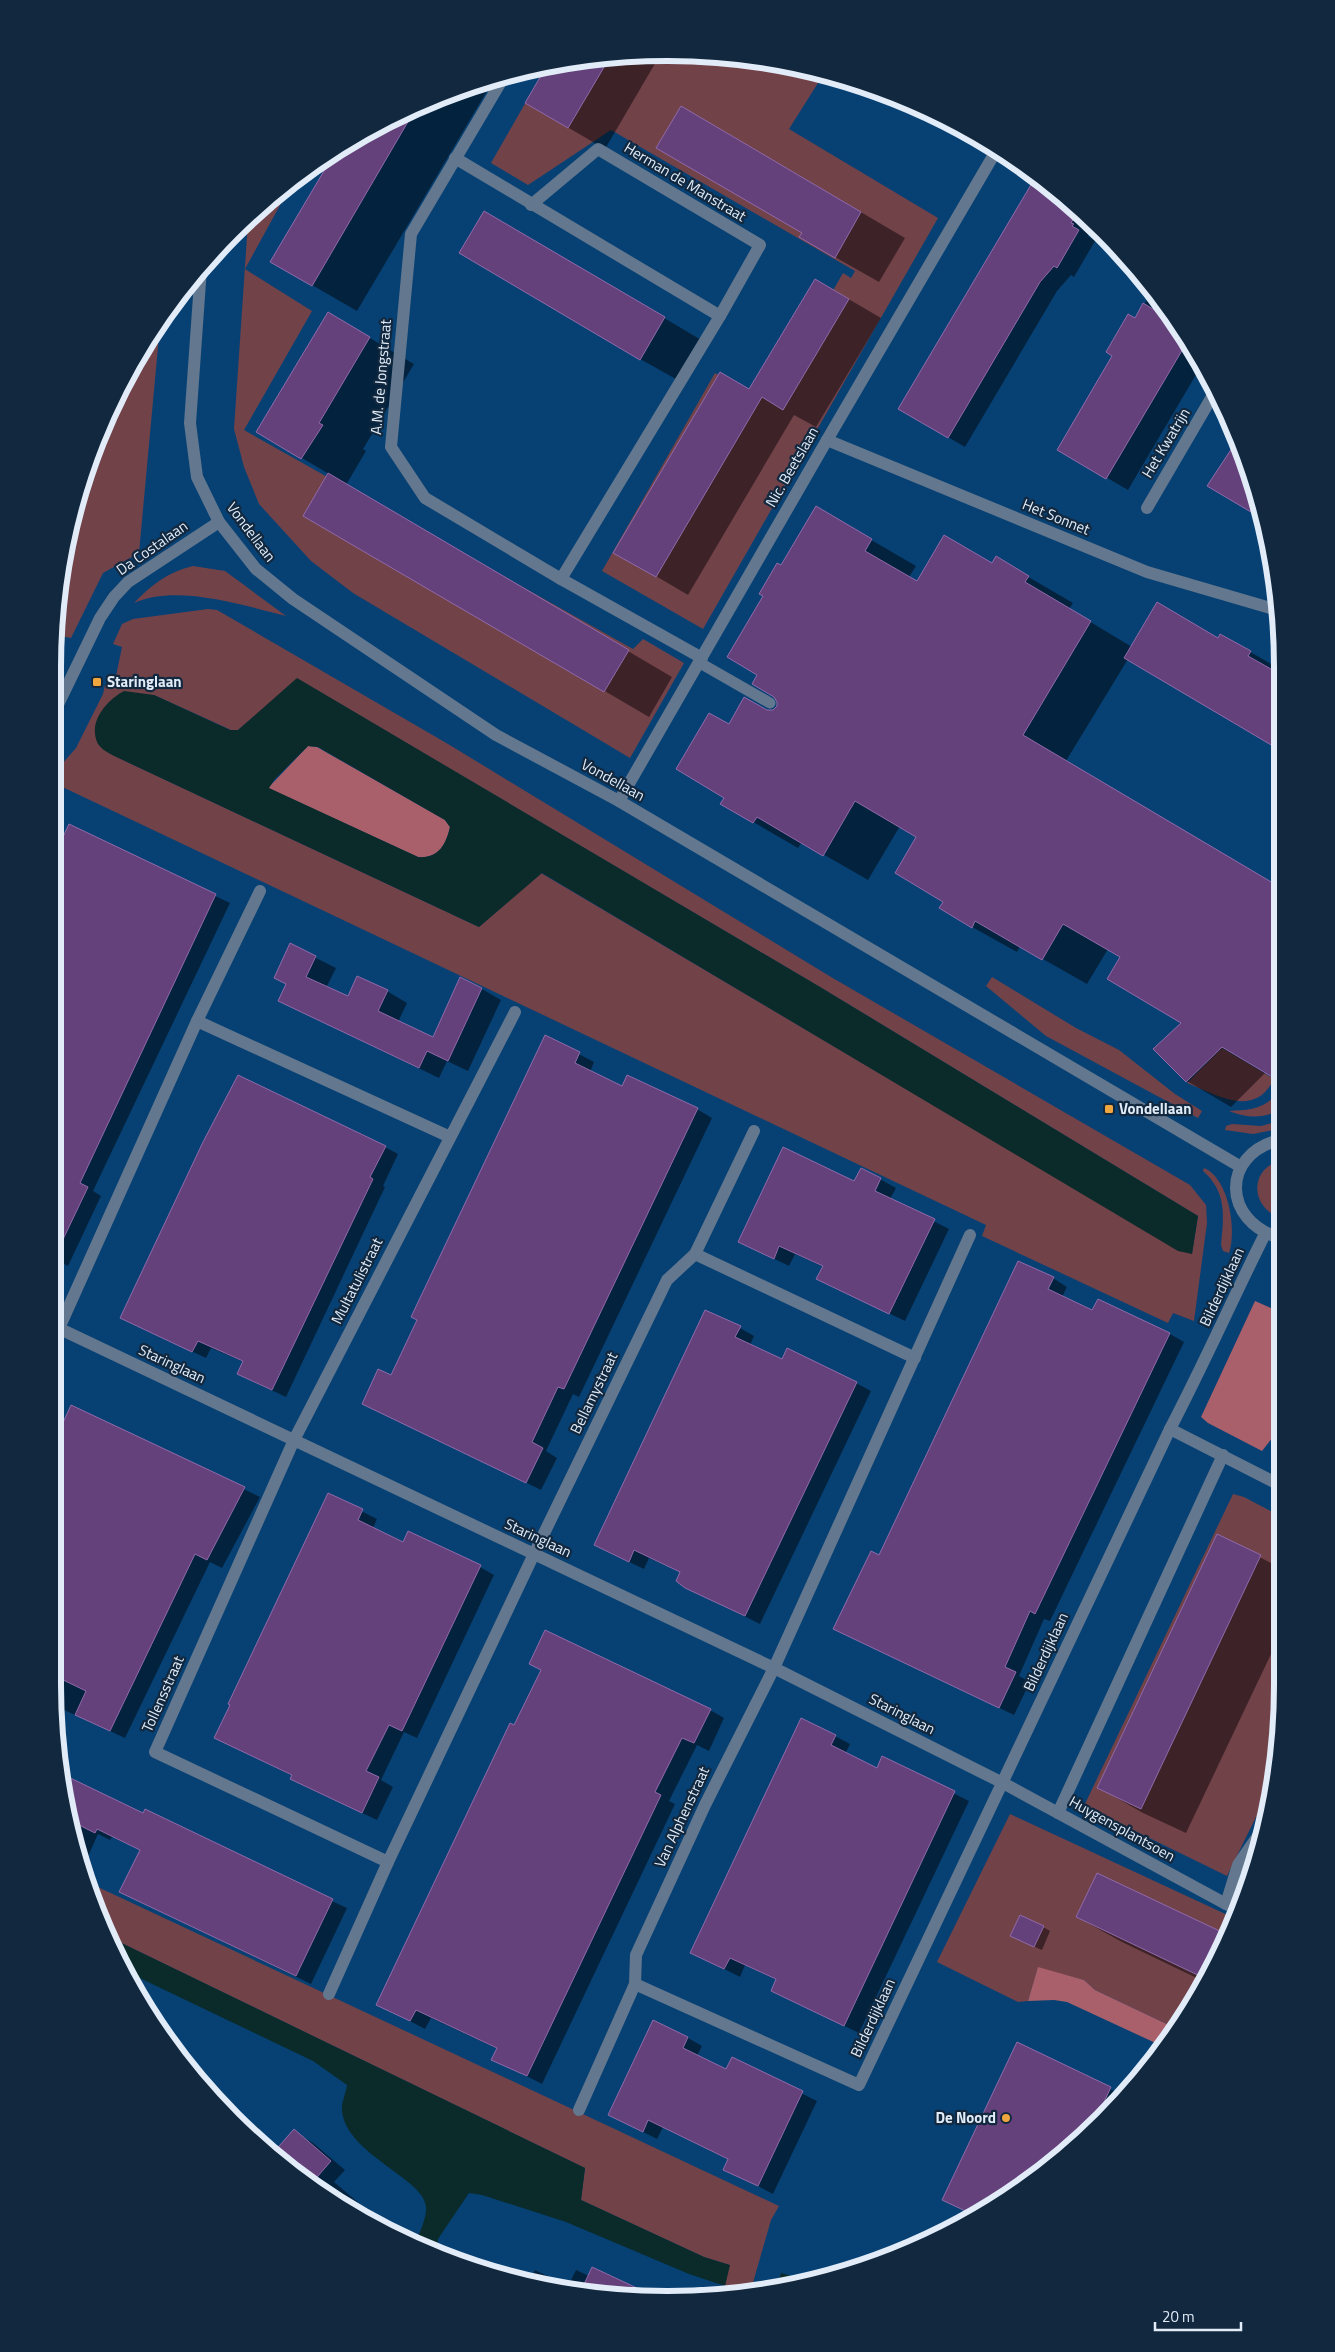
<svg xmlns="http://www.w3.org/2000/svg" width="1335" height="2352" viewBox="0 0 1335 2352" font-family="'Titillium Web',sans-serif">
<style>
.green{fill:#724249;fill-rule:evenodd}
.forest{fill:#a9606b}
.water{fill:#0a2b2a;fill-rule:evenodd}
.shadow{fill:#0007}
.building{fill:#65417c;stroke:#906aa9}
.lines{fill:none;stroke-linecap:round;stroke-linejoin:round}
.service{stroke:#63778e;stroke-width:11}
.minor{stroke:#63778e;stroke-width:12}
.tertiary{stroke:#63778e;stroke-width:12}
.poi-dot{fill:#f0a63f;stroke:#12283f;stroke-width:2}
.labels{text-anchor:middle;stroke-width:4.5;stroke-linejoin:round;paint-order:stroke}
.street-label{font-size:15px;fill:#e1ecf8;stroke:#12283f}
.poi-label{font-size:15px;font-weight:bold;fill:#e1ecf8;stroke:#12283f;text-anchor:start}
.rim{fill:none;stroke:#e1ecf8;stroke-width:6}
</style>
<rect width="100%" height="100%" fill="#074174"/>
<g class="green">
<path d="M 628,54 L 748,58 L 823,75 L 789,129 L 938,218 L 703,629 L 602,571 L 715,373 L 754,395 L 831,294 L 843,273 L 851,278 L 855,271 L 611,130 L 528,185 L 491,163 L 546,67 Z"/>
<path d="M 295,178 L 245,269 L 312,311 L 244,430 L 633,649 L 643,639 L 684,663 L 630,758 L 353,593 L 311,561 L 259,504 L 244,467 L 234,429 L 248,222 Z"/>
<path d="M 160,325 L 139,553 L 103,573 L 71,638 L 60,636 L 54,650 L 54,628 L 85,470 L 135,360 Z"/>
<path d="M 193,566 L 225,571 L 286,616 C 241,605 177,584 134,603 C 151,585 168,572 193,566 Z"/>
<path d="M 208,609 L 217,610 L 448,744 L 831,977 L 1190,1185 L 1206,1205 L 1207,1223 L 1194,1321 L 1173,1313 L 1168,1323 L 982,1236 L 986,1225 L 54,783 L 54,773 L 76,748 L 103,694 L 105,685 L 114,686 L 122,647 L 113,644 L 122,624 L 133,619 ZM 298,679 L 820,987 L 1198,1216 L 1192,1253 L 1178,1250 L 541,873 L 479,927 L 125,761 L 106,751 L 98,743 L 154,695 L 231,730 L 238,730 Z"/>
<path d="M 992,977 L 1076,1028 L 1119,1050 L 1175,1094 L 1202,1111 L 1198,1118 L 1046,1036 L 986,986 Z"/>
<path d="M 1222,1048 L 1274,1079 C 1254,1119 1217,1095 1187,1083 Z"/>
<path d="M 1279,1091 L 1279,1110 C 1263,1119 1246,1118 1229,1111 C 1249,1110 1265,1110 1279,1091 Z"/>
<path d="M 1279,1121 L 1279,1129 L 1253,1134 L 1225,1130 L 1226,1126 L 1232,1124 L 1261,1126 Z"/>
<path d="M 1279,1161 L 1279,1217 C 1251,1207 1249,1170 1279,1161 Z"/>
<path d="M 1204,1168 C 1229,1178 1237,1231 1229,1253 L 1223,1251 L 1221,1245 C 1224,1216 1227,1192 1203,1171 Z"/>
<path d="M 1233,1494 L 1244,1497 L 1280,1516 L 1281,1724 L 1263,1816 L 1256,1817 L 1227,1876 L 1084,1806 Z"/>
<path d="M 1010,1814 L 1234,1918 L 1200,1992 L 1175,2028 L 1095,1990 L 1084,1980 L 1038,1968 L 1028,2001 L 1018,2002 L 937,1962 Z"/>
<path d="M 85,1881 L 779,2206 L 771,2220 L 750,2293 L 725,2286 L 729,2265 L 704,2257 L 581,2200 L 585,2168 L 107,1936 Z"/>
</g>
<g class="forest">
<path d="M 308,746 L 317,747 L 445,820 L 450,827 C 446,845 438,859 418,857 L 268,788 Z"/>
<path d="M 1255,1301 L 1273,1309 L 1277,1306 L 1280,1308 L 1280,1428 L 1262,1451 L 1208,1423 L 1201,1417 Z"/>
<path d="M 1038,1967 L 1084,1980 L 1095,1990 L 1175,2028 L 1162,2046 L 1067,2002 L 1054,2000 L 1028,2001 Z"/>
</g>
<g class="water">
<path d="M 297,678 L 820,987 L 1198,1216 L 1192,1254 L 1178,1251 L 542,873 L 479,927 L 125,761 C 117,757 103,752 98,744 C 87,722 107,700 124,691 L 154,695 L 230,730 L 238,730 ZM 308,746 L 318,747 L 445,820 L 450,827 C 446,845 438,859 418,857 L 269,788 L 274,780 Z"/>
<path d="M 107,1936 L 585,2168 L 581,2200 L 704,2257 L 730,2265 L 725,2286 L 689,2274 L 566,2222 L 482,2195 L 469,2193 L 438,2239 L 437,2252 L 415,2244 C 419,2233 427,2218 426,2207 C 425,2179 346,2154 342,2111 C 341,2103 346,2093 347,2085 L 313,2061 L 125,1971 Z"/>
<path d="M 781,2273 L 809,2281 L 777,2289 Z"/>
</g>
<g class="shadow">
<path d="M 628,54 L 660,55 L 605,149 L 526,103 L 548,67 Z"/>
<path d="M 494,79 L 357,311 L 312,285 L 336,153 L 396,116 Z"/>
<path d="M 726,133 L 905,238 L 879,282 L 835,257 L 803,233 Z"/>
<path d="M 1035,181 L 1094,226 L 1088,236 L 1095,241 L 1074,277 L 1071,275 L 1057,291 L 965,447 L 900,409 Z"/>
<path d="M 529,238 L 708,344 L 685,384 L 640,359 Z"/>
<path d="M 816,280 L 881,318 L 816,427 L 794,415 L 688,595 L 615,552 L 750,391 Z"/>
<path d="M 1151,293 L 1179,326 L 1200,368 L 1128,490 L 1059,450 Z"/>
<path d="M 329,314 L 414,364 L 363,449 L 366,451 L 346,485 L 672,677 L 649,717 L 305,515 L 329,474 L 258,432 Z"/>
<path d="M 1236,441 L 1250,470 L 1261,516 L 1209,486 Z"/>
<path d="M 861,534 L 916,566 L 909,577 L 917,583 L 993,564 L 996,558 L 1073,603 L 1069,609 L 1132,647 L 1222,642 L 1221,635 L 1278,668 L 1278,747 L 1128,659 L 1066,761 L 1278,887 L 1279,1079 L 1266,1072 L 1231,1107 L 1187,1081 L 1183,1022 L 1121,957 L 1108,949 L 1087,984 L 1020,946 L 1017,952 L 972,927 L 944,901 L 918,837 L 900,826 L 868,880 L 802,842 L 798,848 L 722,804 L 726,797 L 729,726 L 766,711 L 774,711 L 778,707 L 779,702 L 759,674 L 782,567 Z"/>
<path d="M 69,826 L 230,903 L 93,1191 L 101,1196 L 68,1266 L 56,1260 L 55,857 Z"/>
<path d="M 290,945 L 336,968 L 326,988 L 348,997 L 387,991 L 407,1003 L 398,1022 L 433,1039 L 482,989 L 501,1000 L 468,1071 L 447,1061 L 439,1078 L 279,1001 L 287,984 Z"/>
<path d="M 546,1037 L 594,1062 L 590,1072 L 622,1088 L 697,1109 L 712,1118 L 579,1397 L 573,1394 L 546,1451 L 557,1458 L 541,1490 L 363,1403 L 392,1377 Z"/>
<path d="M 385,1147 L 398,1154 L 383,1186 L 385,1187 L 286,1397 L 252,1381 L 244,1362 L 211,1348 L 206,1358 L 135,1325 Z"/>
<path d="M 880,1179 L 896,1188 L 890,1199 L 949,1229 L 905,1321 L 818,1279 L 824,1267 L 795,1254 L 789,1266 L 740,1242 L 854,1183 Z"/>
<path d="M 1053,1278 L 1067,1287 L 1062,1297 L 1093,1312 L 1170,1334 L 1184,1342 L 1050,1621 L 1044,1619 L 1019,1676 L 1030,1682 L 1014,1715 L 835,1629 Z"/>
<path d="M 740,1328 L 754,1336 L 750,1345 L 782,1360 L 856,1383 L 871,1391 L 760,1624 L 686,1587 L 681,1572 L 649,1558 L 644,1569 L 610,1553 Z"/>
<path d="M 72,1406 L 260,1497 L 222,1568 L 210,1562 L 125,1738 L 62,1709 L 60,1713 L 58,1711 L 57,1472 L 70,1447 L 57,1439 Z"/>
<path d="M 329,1495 L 377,1519 L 373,1528 L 404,1544 L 480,1567 L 494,1575 L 417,1738 L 404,1732 L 381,1780 L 393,1787 L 377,1820 L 306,1787 L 293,1776 L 216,1738 Z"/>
<path d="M 1218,1536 L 1281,1568 L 1281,1633 L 1186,1833 L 1143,1813 L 1098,1787 Z"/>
<path d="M 530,1664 L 710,1710 L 724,1718 L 709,1751 L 697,1745 L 669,1801 L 675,1804 L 542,2084 L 493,2059 L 498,2049 L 431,2018 L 425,2029 L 377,2004 L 542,1671 Z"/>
<path d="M 835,1736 L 850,1744 L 845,1754 L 877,1770 L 883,1758 L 969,1801 L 859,2033 L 772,1991 L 777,1980 L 745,1965 L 740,1977 L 691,1952 Z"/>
<path d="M 60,1775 L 347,1908 L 311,1984 L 135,1899 L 141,1850 L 112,1837 L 110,1840 L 98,1834 L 82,1870 Z"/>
<path d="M 1098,1874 L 1226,1935 L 1205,1982 L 1122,1942 L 1077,1917 Z"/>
<path d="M 1043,1927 L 1050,1931 L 1042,1950 L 1019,1940 Z"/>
<path d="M 688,2038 L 702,2046 L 697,2056 L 726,2071 L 732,2059 L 817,2101 L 773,2194 L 725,2169 L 729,2160 L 663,2127 L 657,2139 L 610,2115 Z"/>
<path d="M 1017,2043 L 1124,2096 L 1073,2147 L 975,2217 L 943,2199 Z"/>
<path d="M 181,2060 L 189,2065 L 187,2068 Z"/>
<path d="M 225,2110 L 259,2128 L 257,2140 L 233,2120 Z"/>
<path d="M 299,2135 L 313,2143 L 345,2170 L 334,2182 L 399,2237 L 326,2196 L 286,2163 Z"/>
<path d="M 511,2267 L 532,2277 L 535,2270 L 568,2286 L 576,2270 L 589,2276 L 636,2289 L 648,2296 L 588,2294 L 508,2278 L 494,2273 L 495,2271 L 507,2277 Z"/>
</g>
<g class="building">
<path d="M 610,57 L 568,128 L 525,103 L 546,67 Z"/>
<path d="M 681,106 L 861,212 L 835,258 L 799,237 L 802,233 L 656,148 Z"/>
<path d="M 416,108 L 312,286 L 270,262 L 334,154 L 396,116 Z"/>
<path d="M 1032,183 L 1055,197 L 1077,213 L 1071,223 L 1074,224 L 1072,226 L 1079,230 L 1057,268 L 1054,266 L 1040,282 L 948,438 L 898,409 Z"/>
<path d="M 484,211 L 665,317 L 640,360 L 459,253 Z"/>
<path d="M 815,279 L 849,299 L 783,410 L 762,397 L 656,577 L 613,553 L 720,372 L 749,389 Z"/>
<path d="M 1143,303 L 1176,323 L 1187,342 L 1106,479 L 1057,450 L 1112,356 L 1106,352 L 1128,314 L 1135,318 Z"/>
<path d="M 328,312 L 370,337 L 319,423 L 323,425 L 301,459 L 256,432 Z"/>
<path d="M 1236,442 L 1250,470 L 1259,510 L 1256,515 L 1207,486 Z"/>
<path d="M 328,473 L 629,650 L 604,692 L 303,516 Z"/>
<path d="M 816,506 L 872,539 L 865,551 L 917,581 L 944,535 L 992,563 L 996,556 L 1029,576 L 1025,582 L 1091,621 L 1023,735 L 1278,886 L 1279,1062 L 1274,1078 L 1222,1047 L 1186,1082 L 1153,1049 L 1181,1023 L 1107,979 L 1120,957 L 1063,924 L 1042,960 L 975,921 L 972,928 L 939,908 L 943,902 L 895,873 L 916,837 L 855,801 L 823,856 L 757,817 L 753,823 L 720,804 L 724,798 L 676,769 L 709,713 L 729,724 L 744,697 L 767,710 L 773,710 L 777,706 L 777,702 L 774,697 L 752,684 L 757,675 L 727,657 L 763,596 L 759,594 L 777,563 L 781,565 Z"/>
<path d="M 1157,602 L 1218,638 L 1220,634 L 1251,651 L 1248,656 L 1278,673 L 1278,749 L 1124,658 Z"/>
<path d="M 69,824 L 216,894 L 80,1183 L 88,1187 L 56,1254 L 55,854 Z"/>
<path d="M 290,943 L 316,956 L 306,977 L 348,996 L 357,976 L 388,990 L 378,1011 L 433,1037 L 460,977 L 482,988 L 448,1061 L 427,1051 L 419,1068 L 278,1001 L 286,984 L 274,978 Z"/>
<path d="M 545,1035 L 580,1052 L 575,1063 L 622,1086 L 627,1075 L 698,1108 L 564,1389 L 558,1387 L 532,1442 L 543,1448 L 526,1483 L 362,1404 L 378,1369 L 391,1375 L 417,1320 L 411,1317 Z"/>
<path d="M 238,1075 L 386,1146 L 370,1177 L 373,1179 L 272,1390 L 237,1374 L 243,1361 L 198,1341 L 192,1352 L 120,1318 L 203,1142 Z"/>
<path d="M 783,1147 L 854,1181 L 861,1168 L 881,1178 L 875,1191 L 935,1219 L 889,1314 L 816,1279 L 823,1266 L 779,1246 L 774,1259 L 738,1242 Z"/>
<path d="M 1018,1261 L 1054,1277 L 1048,1289 L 1092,1310 L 1098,1299 L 1170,1333 L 1035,1614 L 1030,1611 L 1005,1667 L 1016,1672 L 999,1708 L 833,1629 L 871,1551 L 879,1555 Z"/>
<path d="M 705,1310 L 741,1326 L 735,1337 L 782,1359 L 787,1348 L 857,1382 L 745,1616 L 685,1588 L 676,1581 L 680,1572 L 634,1550 L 629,1562 L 594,1545 Z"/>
<path d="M 71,1405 L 245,1487 L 207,1560 L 195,1554 L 110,1731 L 75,1715 L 86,1691 L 57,1677 L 57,1436 Z"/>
<path d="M 328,1493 L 363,1509 L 358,1520 L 403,1542 L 408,1531 L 481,1565 L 402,1731 L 389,1725 L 366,1771 L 379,1777 L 362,1813 L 290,1779 L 292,1775 L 214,1738 L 230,1705 L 228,1704 Z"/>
<path d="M 1217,1534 L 1261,1555 L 1141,1809 L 1097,1788 Z"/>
<path d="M 545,1630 L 711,1709 L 694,1743 L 682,1738 L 655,1792 L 661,1795 L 527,2076 L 491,2060 L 497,2048 L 416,2010 L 410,2021 L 376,2005 L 510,1723 L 514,1725 L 541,1670 L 529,1664 Z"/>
<path d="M 801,1718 L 836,1735 L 831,1745 L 877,1768 L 882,1756 L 955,1791 L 844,2026 L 771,1991 L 776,1979 L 730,1958 L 724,1969 L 690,1953 Z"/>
<path d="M 60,1773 L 143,1813 L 145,1809 L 333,1899 L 296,1976 L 119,1892 L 140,1850 L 97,1829 L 95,1833 L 71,1821 Z"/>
<path d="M 1097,1873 L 1226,1934 L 1206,1979 L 1076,1917 Z"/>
<path d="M 1020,1915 L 1044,1926 L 1034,1947 L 1010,1936 Z"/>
<path d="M 653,2020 L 688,2037 L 683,2048 L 726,2069 L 732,2057 L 803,2091 L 758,2186 L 723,2170 L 728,2159 L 648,2120 L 643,2132 L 608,2115 Z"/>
<path d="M 1017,2042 L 1111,2087 L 1104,2102 L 1113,2107 L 1073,2147 L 976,2216 L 942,2200 Z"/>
<path d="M 294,2129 L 331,2161 L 311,2184 L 273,2153 Z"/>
<path d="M 592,2267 L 607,2274 L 654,2296 L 580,2293 Z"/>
</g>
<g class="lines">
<path class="service" d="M 700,663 L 770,703"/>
<g class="minor">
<path d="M 505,75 L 411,234 L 391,447 L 425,498 L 561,579 L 702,658"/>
<path d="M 455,158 L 720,316 L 561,579"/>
<path d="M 531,205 L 598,149 L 760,245 L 720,316"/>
<path d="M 827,440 L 1147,572 L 1277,610"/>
<path d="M 1147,508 L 1213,395"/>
<path d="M 54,713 L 100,618 L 114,597 L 128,582 L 219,522"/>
<path d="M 619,801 L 827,440 L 996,151"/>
<path d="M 197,1021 L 450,1137"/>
<path d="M 695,1254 L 915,1358"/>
<path d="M 56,1327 L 774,1668 L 1003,1783 L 1226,1904"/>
<path d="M 56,1335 L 197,1021 L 260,891"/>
<path d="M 1170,1429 L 1280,1485"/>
<path d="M 1058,1813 L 1223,1455"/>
<path d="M 388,1862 L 155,1752 L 294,1440 L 515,1012"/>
<path d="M 1237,1909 L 1226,1904 L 1238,1865 L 1260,1833"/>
<path d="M 635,1984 L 859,2085 L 1170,1429 C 1204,1364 1233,1298 1265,1234"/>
<path d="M 329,1994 L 388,1862 L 534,1554 L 667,1280 L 695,1254 L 754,1131"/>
<path d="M 579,2110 L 635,1984 L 636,1955 L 705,1805 L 774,1668 L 970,1235"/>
</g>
<g class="tertiary">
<path d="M 201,268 L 190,423 L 197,477 L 219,522 L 256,569 L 293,599 L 496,735 L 619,801 L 1241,1167"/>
<path d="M 1279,1140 C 1221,1155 1222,1221 1280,1238"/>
</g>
</g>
<g class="poi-dot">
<rect x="92" y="677" width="10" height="10" rx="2.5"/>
<rect x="1104" y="1104" width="10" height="10" rx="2.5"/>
<circle cx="1006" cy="2118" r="5"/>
</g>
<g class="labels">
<g class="street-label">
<text transform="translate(685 182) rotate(31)" y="5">Herman de Manstraat</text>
<text transform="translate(381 377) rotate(-85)" y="5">A.M. de Jongstraat</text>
<text transform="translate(1166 443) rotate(-59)" y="5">Het Kwatrijn</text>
<text transform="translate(792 467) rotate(-60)" y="5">Nic. Beetslaan</text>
<text transform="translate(1056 517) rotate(22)" y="5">Het Sonnet</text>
<text transform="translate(251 532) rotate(53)" y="5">Vondellaan</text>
<text transform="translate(152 548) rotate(-35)" y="5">Da Costalaan</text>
<text transform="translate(613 780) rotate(29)" y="5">Vondellaan</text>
<text transform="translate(357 1281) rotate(-63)" y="5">Multatulistraat</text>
<text transform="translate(1222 1287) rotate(-65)" y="5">Bilderdijklaan</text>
<text transform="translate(172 1364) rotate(25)" y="5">Staringlaan</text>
<text transform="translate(594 1393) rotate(-64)" y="5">Bellamystraat</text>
<text transform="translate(538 1538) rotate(25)" y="5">Staringlaan</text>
<text transform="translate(1046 1652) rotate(-65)" y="5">Bilderdijklaan</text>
<text transform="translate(163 1694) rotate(-66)" y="5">Tollensstraat</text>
<text transform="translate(902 1714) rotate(27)" y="5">Staringlaan</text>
<text transform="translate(682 1817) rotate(-65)" y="5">Van Alphenstraat</text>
<text transform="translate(1122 1829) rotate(29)" y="5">Huygensplantsoen</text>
<text transform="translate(873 2018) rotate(-65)" y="5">Bilderdijklaan</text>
</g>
<g class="poi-label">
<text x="107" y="687">Staringlaan</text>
<text x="1119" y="1114">Vondellaan</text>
<text x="996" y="2123" text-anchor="end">De Noord</text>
</g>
</g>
<path d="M0 0H1335V2352H0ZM667 61H668A606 606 0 0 1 1274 667V1685A606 606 0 0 1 668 2291H667A606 606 0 0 1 61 1685V667A606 606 0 0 1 667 61Z" fill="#12283f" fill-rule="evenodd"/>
<path class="rim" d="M667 61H668A606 606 0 0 1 1274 667V1685A606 606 0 0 1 668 2291H667A606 606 0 0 1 61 1685V667A606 606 0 0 1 667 61Z"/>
<path d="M1155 2322v8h86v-8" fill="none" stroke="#e1ecf8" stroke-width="2.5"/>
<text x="1162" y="2322" font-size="15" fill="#e1ecf8" stroke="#12283f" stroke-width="4" paint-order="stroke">20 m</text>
</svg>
